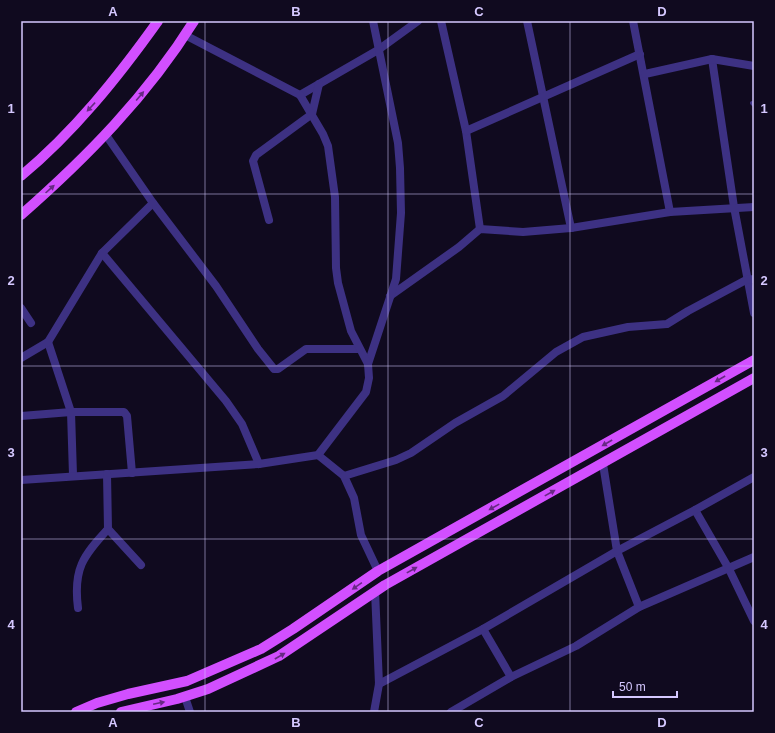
<svg xmlns="http://www.w3.org/2000/svg" width="775" height="733" viewBox="0 0 775 733" font-family="Arial,sans-serif">
<style>
.lines{fill:none;stroke-linecap:round;stroke-linejoin:round}
.lane{stroke:#3d3183;stroke-width:4}
.street{stroke:#3d3183;stroke-width:8}
.primary{stroke:#d24fff;stroke-width:10}
.oneway{fill:#672984}
.grid{fill:none;stroke:#d5c8ff;stroke-width:1;stroke-opacity:0.55}
.neatline{fill:none;stroke:#d5c8ff;stroke-width:1.5}
.grid-label{font-size:13px;text-anchor:middle;font-weight:bold;fill:#d5c8ff}
</style>
<rect width="100%" height="100%" fill="#100a1f"/>
<g class="lines">
<path class="lane" d="M 752,103 L 754,105"/>
<g class="street">
<path d="M 441,21 L 466,131 L 480,229"/>
<path d="M 527,21 L 571,228"/>
<path d="M 633,21 L 670,212"/>
<path d="M 712,59 L 734,207 L 754,313"/>
<path d="M 645,74 L 712,59 L 754,66"/>
<path d="M 300,95 L 378,50 L 418,21"/>
<path d="M 466,131 L 640,54"/>
<path d="M 106,135 L 153,203 L 216,286 L 258,349 L 274,369 L 278,369 L 306,349 L 359,349"/>
<path d="M 269,220 L 253,161 L 256,155 L 312,114 L 319,84"/>
<path d="M 102,253 L 226,401 L 242,424 L 259,464"/>
<path d="M 390,296 L 459,247 L 480,229 L 523,232 L 571,228 L 670,212 L 754,207"/>
<path d="M 21,308 L 31,323"/>
<path d="M 48,342 L 71,412 L 73,475"/>
<path d="M 21,358 L 48,342 L 102,253 L 153,203"/>
<path d="M 368,364 L 396,279 L 401,213 L 400,168 L 398,143 L 373,21"/>
<path d="M 21,416 L 71,412 L 124,412 L 127,416 L 132,473"/>
<path d="M 318,455 L 344,476 L 354,498 L 361,535 L 378,571"/>
<path d="M 603,464 L 617,551 L 639,607"/>
<path d="M 344,476 L 396,460 L 411,453 L 455,423 L 503,396 L 556,352 L 583,337 L 628,327 L 667,324 L 688,311 L 746,280 L 754,279"/>
<path d="M 21,480 L 259,464 L 318,455 L 366,392 L 369,378 L 368,364 L 351,331 L 338,283 L 336,268 L 335,197 L 328,146 L 323,134 L 300,95 L 185,35"/>
<path d="M 695,510 L 729,569 L 754,621"/>
<path d="M 108,529 L 141,565"/>
<path d="M 78,608 C 73,569 83,556 108,529 L 107,474"/>
<path d="M 483,629 L 511,677"/>
<path d="M 379,684 L 483,629 L 617,551 L 695,510 L 754,477"/>
<path d="M 185,697 L 190,712"/>
<path d="M 374,712 L 379,684 L 375,591"/>
<path d="M 451,712 L 511,677 L 576,646 L 639,607 L 754,557"/>
</g>
<g class="primary">
<path d="M 21,176 C 74,132 118,77 158,21"/>
<path d="M 21,215 C 87,157 147,96 194,21"/>
<path d="M 76,712 L 97,703 L 128,694 L 187,681 L 261,649 L 293,629 L 378,571 L 754,360"/>
<path d="M 121,712 L 177,699 L 208,689 L 279,656 L 385,585 L 754,378"/>
</g>
</g>
<defs><path id="oneway-solid" d="M-6-.8H1V-3.2L6.5 0L1 3.2V.8H-6Z"/></defs>
<g class="oneway">
<use href="#oneway-solid" transform="translate(140 96) rotate(-50)"/>
<use href="#oneway-solid" transform="translate(91 107) rotate(133)"/>
<use href="#oneway-solid" transform="translate(50 189) rotate(-42)"/>
<use href="#oneway-solid" transform="translate(720 379) rotate(150)"/>
<use href="#oneway-solid" transform="translate(607 443) rotate(150)"/>
<use href="#oneway-solid" transform="translate(550 493) rotate(-29)"/>
<use href="#oneway-solid" transform="translate(494 507) rotate(151)"/>
<use href="#oneway-solid" transform="translate(412 570) rotate(-29)"/>
<use href="#oneway-solid" transform="translate(357 586) rotate(145)"/>
<use href="#oneway-solid" transform="translate(280 656) rotate(-30)"/>
<use href="#oneway-solid" transform="translate(159 703) rotate(-12)"/>
</g>
<path class="grid" d="M 205,21 L 205,712M 388,21 L 388,712M 570,21 L 570,712M 21,194 L 754,194M 21,366 L 754,366M 21,539 L 754,539"/>
<rect width="775" height="733" fill="none" stroke="#100a1f" stroke-width="44"/>
<path d="M613 691v6h64v-6" fill="none" stroke="#d5c8ff" stroke-width="2"/>
<text x="619" y="691" font-size="12" fill="#d5c8ff" stroke="#100a1f" stroke-width="3" paint-order="stroke">50 m</text>
<rect x="22" y="22" width="731" height="689" class="neatline"/>
<g class="grid-label">
<text x="113" y="16">A</text>
<text x="296" y="16">B</text>
<text x="479" y="16">C</text>
<text x="662" y="16">D</text>
<text x="11" y="113">1</text>
<text x="764" y="113">1</text>
<text x="11" y="285">2</text>
<text x="764" y="285">2</text>
<text x="11" y="457">3</text>
<text x="764" y="457">3</text>
<text x="11" y="629">4</text>
<text x="764" y="629">4</text>
<text x="113" y="727">A</text>
<text x="296" y="727">B</text>
<text x="479" y="727">C</text>
<text x="662" y="727">D</text>
</g>
</svg>
